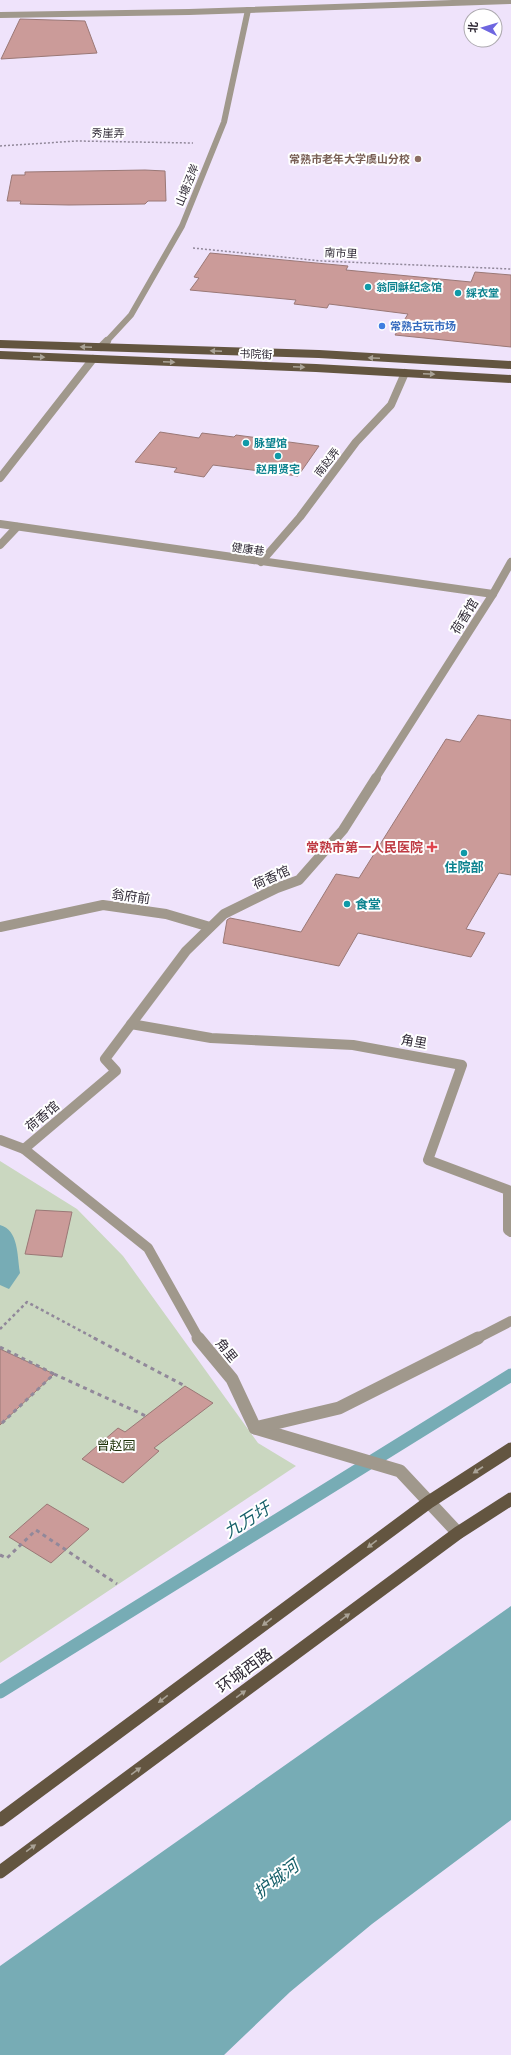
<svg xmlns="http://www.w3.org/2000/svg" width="511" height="2055" viewBox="0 0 511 2055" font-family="'Open Sans','Noto Sans SC',sans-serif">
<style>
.green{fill:#cad7c0}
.water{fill:#77acb5}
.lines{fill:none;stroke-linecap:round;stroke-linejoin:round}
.stream{stroke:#77acb5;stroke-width:13}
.building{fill:#cb9b99;stroke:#9a7876}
.path-far2{stroke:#91889a;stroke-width:1.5;stroke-dasharray:2 2;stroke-linecap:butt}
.path-far1{stroke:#91889a;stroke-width:2.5;stroke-dasharray:3 3;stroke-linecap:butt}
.path{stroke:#91889a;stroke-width:3;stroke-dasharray:4 4;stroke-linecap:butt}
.minor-far3{stroke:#a0988c;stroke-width:6}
.minor-far2{stroke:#a0988c;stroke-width:8}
.minor-far1{stroke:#a0988c;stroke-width:10}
.minor{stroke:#a0988c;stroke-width:13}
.major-far1{stroke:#635540;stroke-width:8}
.major{stroke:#635540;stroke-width:13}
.oneway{fill:#a9a296}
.education-dot{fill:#8d6e63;stroke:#fff;stroke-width:1.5}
.culture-dot{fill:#0f9aa8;stroke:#fff;stroke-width:1.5}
.shop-dot{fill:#3f7fe0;stroke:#fff;stroke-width:1.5}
.health-dot{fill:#e0444e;stroke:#fff;stroke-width:1.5}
.labels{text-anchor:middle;stroke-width:4;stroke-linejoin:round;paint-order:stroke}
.far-street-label{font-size:11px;fill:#312b37;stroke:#fff}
.far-education-label{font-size:11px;font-weight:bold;fill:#785e54;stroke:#fff;text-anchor:end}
.far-culture-label{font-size:11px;font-weight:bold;fill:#0d838f;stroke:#fff;text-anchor:start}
.far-shop-label{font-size:11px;font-weight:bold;fill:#366cbe;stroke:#fff;text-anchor:start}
.street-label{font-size:13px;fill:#312b37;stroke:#fff}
.health-label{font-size:13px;font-weight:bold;fill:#be3a42;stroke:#fff;text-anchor:end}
.culture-label{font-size:13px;font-weight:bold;fill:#0d838f;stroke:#fff}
.park-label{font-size:13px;fill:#1d3107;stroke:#fff}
.near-street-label{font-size:16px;fill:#312b37;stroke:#fff}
.near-water-label{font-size:17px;font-style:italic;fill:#17606a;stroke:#fff}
</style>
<rect width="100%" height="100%" fill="#efe3fb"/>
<path class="green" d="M 0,1161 L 77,1209 L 123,1256 L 258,1443 L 296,1466 L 0,1663 Z"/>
<g class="water">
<path d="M 0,1225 C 19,1230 17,1256 20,1273 L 9,1289 L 0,1285 Z"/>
<path d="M 511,1606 L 511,1820 L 372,1924 L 290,1992 L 224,2055 L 0,2055 L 0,1966 Z"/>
</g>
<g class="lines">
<path class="stream" d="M 0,1692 L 511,1375"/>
</g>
<g class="building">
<path d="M 20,19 L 85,21 L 97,53 L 1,59 Z"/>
<path d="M 145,170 L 165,171 L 166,201 L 148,201 L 145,204 L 69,205 L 20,204 L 21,201 L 7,201 L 12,175 L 25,175 L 25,172 Z"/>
<path d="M 210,253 L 348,266 L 346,270 L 471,282 L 475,272 L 511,275 L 511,347 L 395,335 L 408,314 L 329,304 L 327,308 L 294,304 L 296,300 L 190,290 L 199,278 L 194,277 Z"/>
<path d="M 160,432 L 199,438 L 202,433 L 234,437 L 236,435 L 319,446 L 298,476 L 213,465 L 204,477 L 174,472 L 177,468 L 135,462 Z"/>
<path d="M 478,715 L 511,720 L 511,875 L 499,873 L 466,929 L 485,933 L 471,957 L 358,933 L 339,966 L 223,943 L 227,920 L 230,918 L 301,932 L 336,874 L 359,878 L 446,739 L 460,742 Z"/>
<path d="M 36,1210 L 72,1212 L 62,1257 L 25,1254 Z"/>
<path d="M 0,1349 L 54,1374 L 0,1425 Z"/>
<path d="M 185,1386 L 213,1403 L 154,1448 L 159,1451 L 123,1483 L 82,1459 L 118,1428 L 125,1432 Z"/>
<path d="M 47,1504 L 89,1529 L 51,1563 L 9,1537 Z"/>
</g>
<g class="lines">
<g class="path-far2">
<path d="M 0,146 L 77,141 L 193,143"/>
<path d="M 193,248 L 322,261 L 511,269"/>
</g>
<path class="path-far1" d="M 0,1329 L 27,1302 L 96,1339"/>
<g class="path">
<path d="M 94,1338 L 185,1386"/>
<path d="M 0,1347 L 54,1374 L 0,1425"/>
<path d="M 54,1374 L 146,1416"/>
<path d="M 0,1555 L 7,1558 L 36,1530 L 117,1584"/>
</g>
<g class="minor-far3">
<path d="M 0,15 L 189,12 L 511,1"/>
<path d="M 106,342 L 131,315 L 182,226 L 224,122 L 248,10"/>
</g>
<g class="minor-far2">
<path d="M 101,347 L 107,341"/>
<path d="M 0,478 L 93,359"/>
<path d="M 0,524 L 493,594"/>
<path d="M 0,545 L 17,527"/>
<path d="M 261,562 L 300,517 L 356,442 L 391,405 L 405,373"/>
<path d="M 375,779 L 493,594 L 511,562"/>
</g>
<g class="minor-far1">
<path d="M 0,927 L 103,905 L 166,914 L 210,927"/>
<path d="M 131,1024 L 211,1038 L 353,1045 L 462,1065 L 428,1160 L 508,1190 L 508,1230 L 511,1232"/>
<path d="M 0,1140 L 24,1149 L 148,1248 L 199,1339"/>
<path d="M 24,1149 L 116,1071 L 105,1059 L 186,951 L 224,914 L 277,888 L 299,880 L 343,830 L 376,778"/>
<path d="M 476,1339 L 511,1321"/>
</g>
<g class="minor">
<path d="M 198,1338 L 232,1379 L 255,1428 L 400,1471 L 458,1533"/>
<path d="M 255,1428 L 339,1408 L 478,1338"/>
</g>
<g class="major-far1">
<path d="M 0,344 L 319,354 L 511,365"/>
<path d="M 0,355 L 316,368 L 511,379"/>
</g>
<g class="major">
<path d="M 0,1820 L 429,1502 L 511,1449"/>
<path d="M 0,1872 L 458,1533 L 511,1499"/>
</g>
</g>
<defs><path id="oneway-solid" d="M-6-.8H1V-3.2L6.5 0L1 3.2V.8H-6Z"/></defs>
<g class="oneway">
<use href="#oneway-solid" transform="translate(86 347) rotate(-178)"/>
<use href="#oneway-solid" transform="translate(216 351) rotate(-178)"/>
<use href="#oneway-solid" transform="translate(39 357) rotate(2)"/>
<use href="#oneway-solid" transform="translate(374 358) rotate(-177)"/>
<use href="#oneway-solid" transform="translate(169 362) rotate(2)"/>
<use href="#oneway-solid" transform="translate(299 367) rotate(2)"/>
<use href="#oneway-solid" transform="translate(429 374) rotate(3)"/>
<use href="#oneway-solid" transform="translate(478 1470) rotate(147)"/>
<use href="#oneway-solid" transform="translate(372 1544) rotate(143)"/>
<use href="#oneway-solid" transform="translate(345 1617) rotate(-36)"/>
<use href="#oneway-solid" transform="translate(267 1622) rotate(143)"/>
<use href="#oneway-solid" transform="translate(241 1694) rotate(-36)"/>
<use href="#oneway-solid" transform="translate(163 1699) rotate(143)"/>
<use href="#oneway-solid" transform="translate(136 1771) rotate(-36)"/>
<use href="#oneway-solid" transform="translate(31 1848) rotate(-36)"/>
</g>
<circle class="education-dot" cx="418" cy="159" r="4"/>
<g class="culture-dot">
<circle cx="368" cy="287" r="4"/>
<circle cx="458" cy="293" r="4"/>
<circle cx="246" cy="443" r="4"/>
<circle cx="278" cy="456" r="4"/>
<circle cx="464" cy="853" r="4"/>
<circle cx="347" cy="904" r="4"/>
</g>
<circle class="shop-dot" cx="382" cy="326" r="4"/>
<path class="health-dot" d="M430 841h4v4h4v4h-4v4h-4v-4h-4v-4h4z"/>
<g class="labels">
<g class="far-street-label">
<text transform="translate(108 133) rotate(1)" y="4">秀崖弄</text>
<text transform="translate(187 185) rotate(-68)" y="4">山塘泾岸</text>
<text transform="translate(341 253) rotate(3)" y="4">南市里</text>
<text transform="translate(256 354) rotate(2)" y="4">书院街</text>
<text transform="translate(327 462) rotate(-52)" y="4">南赵弄</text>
<text transform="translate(248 549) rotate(8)" y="4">健康巷</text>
</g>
<g class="far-education-label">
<text x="410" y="163">常熟市老年大学虞山分校</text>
</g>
<g class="far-culture-label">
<text x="376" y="291">翁同龢纪念馆</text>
<text x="466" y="297">綵衣堂</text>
<text x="254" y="447">脉望馆</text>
<text x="278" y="473" text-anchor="middle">赵用贤宅</text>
</g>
<g class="far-shop-label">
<text x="390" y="330">常熟古玩市场</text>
</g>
<g class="street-label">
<text transform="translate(464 616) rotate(-58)" y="5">荷香馆</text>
<text transform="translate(271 877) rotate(-24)" y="5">荷香馆</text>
<text transform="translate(131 896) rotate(8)" y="5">翁府前</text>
<text transform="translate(414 1041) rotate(10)" y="5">角里</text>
<text transform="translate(42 1116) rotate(-40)" y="5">荷香馆</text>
<text transform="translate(227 1350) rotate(51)" y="5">角里</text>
</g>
<g class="health-label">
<text x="423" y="852">常熟市第一人民医院</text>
</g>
<g class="culture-label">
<text x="464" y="872">住院部</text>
<text x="355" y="909" text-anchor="start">食堂</text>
</g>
<g class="park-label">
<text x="116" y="1450">曾赵园</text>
</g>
<g class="near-street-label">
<text transform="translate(244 1670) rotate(-36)" y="6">环城西路</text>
</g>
<g class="near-water-label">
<text transform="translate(247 1520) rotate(-32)" y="6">九万圩</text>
<text transform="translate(276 1879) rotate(-37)" y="6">护城河</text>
</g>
</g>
<g transform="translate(483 28) rotate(275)"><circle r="19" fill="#ffffff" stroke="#adaaaf"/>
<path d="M0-3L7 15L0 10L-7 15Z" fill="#6e66e0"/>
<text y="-6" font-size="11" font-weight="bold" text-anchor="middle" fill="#312b37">北</text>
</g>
</svg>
